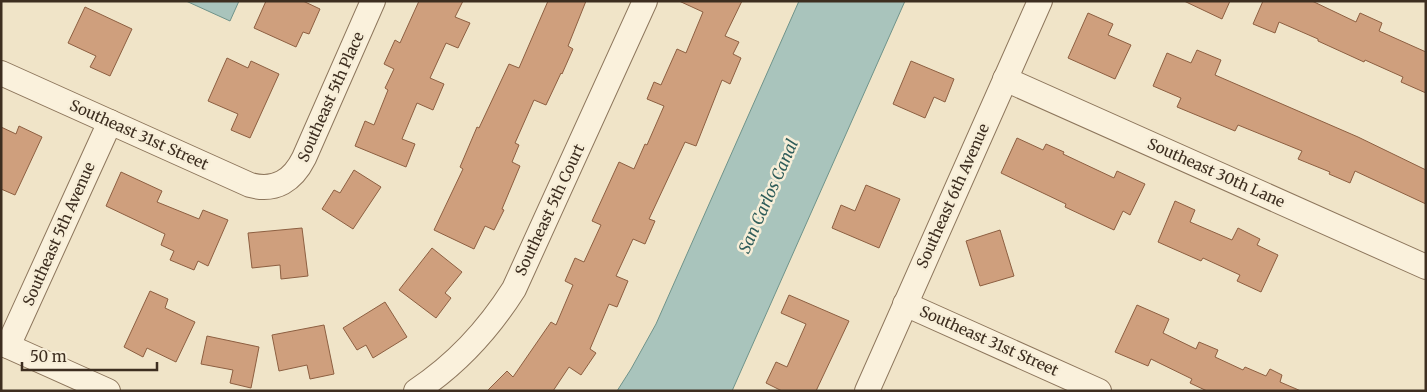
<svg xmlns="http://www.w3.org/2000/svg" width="1427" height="392" viewBox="0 0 1427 392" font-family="Merriweather,serif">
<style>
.water{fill:#a9c4bc;stroke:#6f938a}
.building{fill:#cf9f7d;stroke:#8d5f41}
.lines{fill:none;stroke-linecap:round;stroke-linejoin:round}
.minor-casing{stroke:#8d765c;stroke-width:26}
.minor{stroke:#faf1dc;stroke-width:24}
.labels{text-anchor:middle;stroke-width:5;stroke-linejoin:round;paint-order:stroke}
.street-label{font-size:15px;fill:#3d2e20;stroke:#f7eed8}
.water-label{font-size:16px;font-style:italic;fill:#2f5d5a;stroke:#f7eed8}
</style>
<rect width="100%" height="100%" fill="#f0e4c8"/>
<g class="water">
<path d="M 186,1 L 239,1 L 230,21 Z"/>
<path d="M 799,1 L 905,1 L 732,391 L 617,391 L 631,369 L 656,324 Z"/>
</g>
<g class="building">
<path d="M 266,1 L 303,1 L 320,9 L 309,34 L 303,32 L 296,47 L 254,28 Z"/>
<path d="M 419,1 L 463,1 L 455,17 L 470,23 L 458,48 L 446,43 L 430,78 L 444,84 L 433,110 L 417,103 L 402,139 L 415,144 L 406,167 L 355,146 L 365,121 L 374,125 L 388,90 L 385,88 L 394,69 L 384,64 L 395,40 L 400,43 Z"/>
<path d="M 548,1 L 586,1 L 568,46 L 573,49 L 562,74 L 561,73 L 546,105 L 534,100 L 515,143 L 519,145 L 512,162 L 520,166 L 502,209 L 504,210 L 494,230 L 485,226 L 474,249 L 434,230 L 463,169 L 460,167 L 477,127 L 479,128 L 509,64 L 519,68 Z"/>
<path d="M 679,1 L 742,1 L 725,36 L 739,42 L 733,54 L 741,58 L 730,84 L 722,80 L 696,146 L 685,142 L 649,219 L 655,221 L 645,244 L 633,239 L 616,276 L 628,281 L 617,307 L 609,304 L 590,349 L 596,353 L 581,375 L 569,367 L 553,391 L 487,391 L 507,371 L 513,377 L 551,322 L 556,325 L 573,285 L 565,281 L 575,258 L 584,262 L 601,225 L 592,221 L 619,162 L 634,169 L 645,144 L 647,145 L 664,106 L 647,99 L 654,82 L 661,85 L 677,49 L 686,53 L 703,12 Z"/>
<path d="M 1184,1 L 1230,1 L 1222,19 Z"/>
<path d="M 1263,1 L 1312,1 L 1356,22 L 1360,13 L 1382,23 L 1379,31 L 1426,52 L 1426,93 L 1401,82 L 1403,77 L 1365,60 L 1364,62 L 1318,41 L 1318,39 L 1279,22 L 1275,33 L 1253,24 Z"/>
<path d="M 85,7 L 132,29 L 110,76 L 90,67 L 96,56 L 68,43 Z"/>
<path d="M 1088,13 L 1113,24 L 1108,35 L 1131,45 L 1115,79 L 1068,58 Z"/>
<path d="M 1197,50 L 1221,60 L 1215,75 L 1358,137 L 1426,170 L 1426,204 L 1355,171 L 1350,183 L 1329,174 L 1330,172 L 1298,159 L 1302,151 L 1238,125 L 1235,131 L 1177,107 L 1181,98 L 1153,86 L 1167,53 L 1191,63 Z"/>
<path d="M 227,58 L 248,68 L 251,61 L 279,74 L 250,138 L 231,130 L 238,114 L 208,101 Z"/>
<path d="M 911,61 L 954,79 L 945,102 L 934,97 L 925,118 L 893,104 Z"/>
<path d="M 19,126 L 42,137 L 15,195 L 1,189 L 1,127 L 16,134 Z"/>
<path d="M 1017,138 L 1043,150 L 1046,144 L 1064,152 L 1063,154 L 1114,178 L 1117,171 L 1145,184 L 1130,215 L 1123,211 L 1114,230 L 1065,207 L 1066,204 L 1001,173 Z"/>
<path d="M 354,170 L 381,187 L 353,229 L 322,209 L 334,190 L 340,193 Z"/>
<path d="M 121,172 L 162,191 L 157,202 L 199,219 L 203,210 L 228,220 L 208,266 L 198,261 L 194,270 L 170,260 L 174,251 L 161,245 L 165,234 L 106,206 Z"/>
<path d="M 866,185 L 900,199 L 879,248 L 832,228 L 841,205 L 855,211 Z"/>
<path d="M 1175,201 L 1195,210 L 1190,222 L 1232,240 L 1238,228 L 1260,239 L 1257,245 L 1278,255 L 1261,292 L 1237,281 L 1240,275 L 1203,258 L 1201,261 L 1158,242 Z"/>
<path d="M 302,228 L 308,276 L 281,279 L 280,265 L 252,268 L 248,233 Z"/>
<path d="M 1000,230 L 1014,276 L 980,286 L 966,241 Z"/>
<path d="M 432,248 L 462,272 L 445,293 L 451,298 L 436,318 L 399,290 Z"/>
<path d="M 150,291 L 168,299 L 165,308 L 195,322 L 176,362 L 147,348 L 143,357 L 124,347 Z"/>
<path d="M 789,295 L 849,321 L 816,391 L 782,391 L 766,383 L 776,362 L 787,367 L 806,324 L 781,313 Z"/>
<path d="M 385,302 L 407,337 L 373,358 L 366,345 L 357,350 L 343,328 Z"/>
<path d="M 1137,305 L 1169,319 L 1163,333 L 1196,349 L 1199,342 L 1218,350 L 1215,357 L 1243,370 L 1245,367 L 1266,376 L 1270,369 L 1282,375 L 1280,382 L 1301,391 L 1207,391 L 1190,383 L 1192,379 L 1151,359 L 1148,366 L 1115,352 Z"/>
<path d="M 324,325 L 334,374 L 310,379 L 307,365 L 279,371 L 272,335 Z"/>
<path d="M 207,336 L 259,347 L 251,388 L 230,383 L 233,370 L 201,364 Z"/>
</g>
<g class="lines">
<defs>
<g id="minor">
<path d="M 1,73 L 250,185 C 276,192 293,180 304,158 L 373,1"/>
<path d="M 1005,79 L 1426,267"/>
<path d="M 905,304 L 1099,391"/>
<path d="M 1,343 L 108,391"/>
<path d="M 8,346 L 110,122"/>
<path d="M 416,391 C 457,364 488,330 514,289 L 645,1"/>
<path d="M 867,391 L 1040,1"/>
</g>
</defs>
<use href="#minor" class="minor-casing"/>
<use href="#minor" class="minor"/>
</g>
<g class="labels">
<g class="street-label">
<text transform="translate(331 97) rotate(-66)" y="5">Southeast 5th Place</text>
<text transform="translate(139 135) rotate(24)" y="5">Southeast 31st Street</text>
<text transform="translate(1216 173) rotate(24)" y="5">Southeast 30th Lane</text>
<text transform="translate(953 196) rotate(-66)" y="5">Southeast 6th Avenue</text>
<text transform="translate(550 210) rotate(-65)" y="5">Southeast 5th Court</text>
<text transform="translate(59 234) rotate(-66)" y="5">Southeast 5th Avenue</text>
<text transform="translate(989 341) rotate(24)" y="5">Southeast 31st Street</text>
</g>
<g class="water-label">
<text transform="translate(768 196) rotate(-66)" y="6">San Carlos Canal</text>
</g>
</g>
<rect width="1427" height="392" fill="none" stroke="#3d2e20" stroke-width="5"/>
<path d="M22 362v8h135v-8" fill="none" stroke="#3d2e20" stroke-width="2.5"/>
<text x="30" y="362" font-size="15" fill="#3d2e20" stroke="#f7eed8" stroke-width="4" paint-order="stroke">50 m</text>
</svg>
